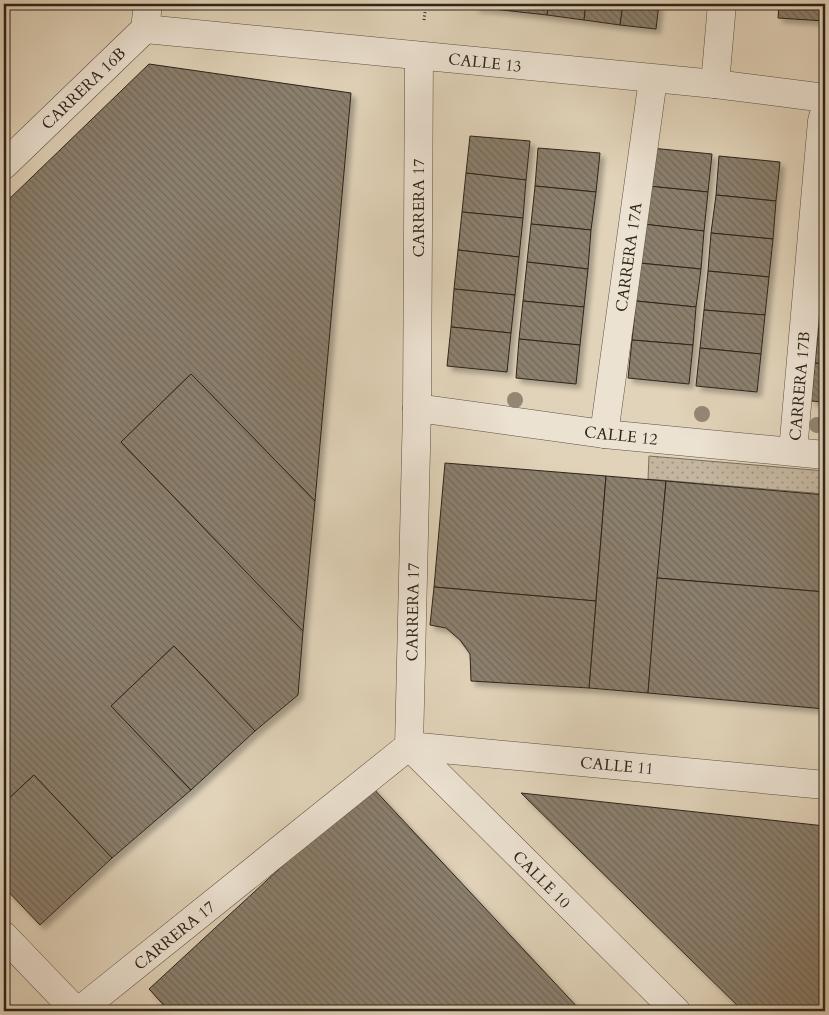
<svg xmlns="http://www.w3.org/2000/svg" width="829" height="1015" viewBox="0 0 829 1015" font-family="Cardo,serif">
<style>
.grass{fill:url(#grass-dots);stroke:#786c5c}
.building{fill:url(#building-back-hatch);stroke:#2e241a;filter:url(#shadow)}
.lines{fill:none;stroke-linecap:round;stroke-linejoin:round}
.street-casing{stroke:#5b5042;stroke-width:29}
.path{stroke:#2e241a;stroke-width:3;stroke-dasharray:1 2.5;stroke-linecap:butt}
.street{stroke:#ece2d2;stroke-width:28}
.tree{fill:#938774}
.labels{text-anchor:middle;stroke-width:4;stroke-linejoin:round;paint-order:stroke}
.street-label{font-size:16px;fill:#2e241a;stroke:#ece2d2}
</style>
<defs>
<pattern id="grass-dots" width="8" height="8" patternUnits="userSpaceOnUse" patternTransform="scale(1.25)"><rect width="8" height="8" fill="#c3b59e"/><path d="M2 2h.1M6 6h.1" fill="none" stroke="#9f9380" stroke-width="1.8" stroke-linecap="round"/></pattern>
<pattern id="building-back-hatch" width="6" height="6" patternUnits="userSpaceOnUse" patternTransform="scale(1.25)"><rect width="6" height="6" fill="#8b7f6d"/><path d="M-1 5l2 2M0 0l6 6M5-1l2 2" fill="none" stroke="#726859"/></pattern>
<filter id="shadow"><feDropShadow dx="4.5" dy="4.5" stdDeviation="2.5" flood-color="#0004"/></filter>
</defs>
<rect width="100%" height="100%" fill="#e1d3b9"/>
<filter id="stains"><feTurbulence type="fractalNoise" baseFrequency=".004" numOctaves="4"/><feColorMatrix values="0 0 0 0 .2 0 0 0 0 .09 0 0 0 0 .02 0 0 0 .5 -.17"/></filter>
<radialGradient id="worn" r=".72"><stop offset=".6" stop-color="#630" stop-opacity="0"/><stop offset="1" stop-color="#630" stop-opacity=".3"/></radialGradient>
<path class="grass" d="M 649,456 L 825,471 L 825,494 L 648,479 Z"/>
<g class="building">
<path d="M 475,4 L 512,4 L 511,11 L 474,7 Z"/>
<path d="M 512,4 L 549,4 L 547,15 L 511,11 Z"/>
<path d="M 549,4 L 586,4 L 584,20 L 547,15 Z"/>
<path d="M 586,4 L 623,4 L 620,25 L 584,20 Z"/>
<path d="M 623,4 L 659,4 L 656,29 L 620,25 Z"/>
<path d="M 779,4 L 825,4 L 825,21 L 778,18 Z"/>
<path d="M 149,64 L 351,93 L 315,501 L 191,374 L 121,442 L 303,631 L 298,695 L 255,731 L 174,646 L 111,706 L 191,790 L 112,858 L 34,775 L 4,803 L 4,204 Z"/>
<path d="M 470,136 L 530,141 L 526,180 L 466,173 Z"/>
<path d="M 538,148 L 600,153 L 596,192 L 535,186 Z"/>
<path d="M 651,148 L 712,154 L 708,192 L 648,186 Z"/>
<path d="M 719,156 L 780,162 L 776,201 L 716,195 Z"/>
<path d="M 466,173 L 526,180 L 523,218 L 462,212 Z"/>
<path d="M 535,186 L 596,192 L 591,230 L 531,224 Z"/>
<path d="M 648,186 L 708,192 L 704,231 L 643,224 Z"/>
<path d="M 716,195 L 776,201 L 773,239 L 711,233 Z"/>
<path d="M 462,212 L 523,218 L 519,257 L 458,250 Z"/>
<path d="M 531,224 L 591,230 L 588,269 L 527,262 Z"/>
<path d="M 643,224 L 704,231 L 701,269 L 639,263 Z"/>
<path d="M 711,233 L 773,239 L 769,277 L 708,271 Z"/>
<path d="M 458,250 L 519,257 L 515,295 L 454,289 Z"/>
<path d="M 527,262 L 588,269 L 584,307 L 523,301 Z"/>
<path d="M 639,263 L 701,269 L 696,307 L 636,301 Z"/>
<path d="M 708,271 L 769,277 L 765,315 L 704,310 Z"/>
<path d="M 823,286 L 825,286 L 825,325 L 819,324 Z"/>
<path d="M 454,289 L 515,295 L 511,333 L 451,327 Z"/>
<path d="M 523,301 L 584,307 L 580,345 L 519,339 Z"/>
<path d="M 636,301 L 696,307 L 693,345 L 632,340 Z"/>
<path d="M 704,310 L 765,315 L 761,354 L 700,348 Z"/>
<path d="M 819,324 L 825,325 L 825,364 L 815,363 Z"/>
<path d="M 451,327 L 511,333 L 507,372 L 447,366 Z"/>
<path d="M 519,339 L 580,345 L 576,384 L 516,378 Z"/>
<path d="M 632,340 L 693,345 L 689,384 L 628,378 Z"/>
<path d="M 700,348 L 761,354 L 757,392 L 696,386 Z"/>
<path d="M 815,363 L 825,364 L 825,402 L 811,401 Z"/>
<path d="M 191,374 L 315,501 L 303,631 L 121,442 Z"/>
<path d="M 445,463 L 606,476 L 596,601 L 434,587 Z"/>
<path d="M 606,476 L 666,481 L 648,693 L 589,688 Z"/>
<path d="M 666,481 L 825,495 L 825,592 L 657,578 Z"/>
<path d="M 657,578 L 825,592 L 825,709 L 648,693 Z"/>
<path d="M 434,587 L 596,601 L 589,688 L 471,681 L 470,654 L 460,640 L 446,628 L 430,625 Z"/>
<path d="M 174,646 L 255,731 L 191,790 L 111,706 Z"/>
<path d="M 34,775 L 112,858 L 40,925 L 4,887 L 4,803 Z"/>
<path d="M 370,785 L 581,1011 L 169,1011 L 149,989 Z"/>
<path d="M 521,793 L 825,826 L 825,1011 L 743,1011 Z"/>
</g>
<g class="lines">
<defs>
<g id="street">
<path d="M 145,29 L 715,84 L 825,98"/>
<path d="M 715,84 L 722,4"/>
<path d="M 4,165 L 145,29 L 148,4"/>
<path d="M 417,408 L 604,434 L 825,455"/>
<path d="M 604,434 L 653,79"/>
<path d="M 793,451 L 822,121 L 825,111"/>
<path d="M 409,746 L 825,785"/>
<path d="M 409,746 L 676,1011"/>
<path d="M 4,936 L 76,1011"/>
<path d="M 79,1011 L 409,746 L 417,408 L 419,56"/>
</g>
</defs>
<use href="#street" class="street-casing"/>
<path class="path" d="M 424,20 L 426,4"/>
<use href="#street" class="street"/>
</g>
<g class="tree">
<circle cx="515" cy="400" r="8"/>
<circle cx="702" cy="414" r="8"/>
<circle cx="817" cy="425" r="8"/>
</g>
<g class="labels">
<g class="street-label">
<text transform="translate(485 62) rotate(6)" y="6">CALLE 13</text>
<text transform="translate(83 88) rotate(-44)" y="6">CARRERA 16B</text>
<text transform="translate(418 208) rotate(-90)" y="6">CARRERA 17</text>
<text transform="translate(628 257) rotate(-82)" y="6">CARRERA 17A</text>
<text transform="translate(799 386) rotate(-85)" y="6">CARRERA 17B</text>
<text transform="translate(621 435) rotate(6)" y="6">CALLE 12</text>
<text transform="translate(412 612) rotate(-89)" y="6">CARRERA 17</text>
<text transform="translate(617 765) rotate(5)" y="6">CALLE 11</text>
<text transform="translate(542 879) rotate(45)" y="6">CALLE 10</text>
<text transform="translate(174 935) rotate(-39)" y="6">CARRERA 17</text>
</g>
</g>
<rect width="829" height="1015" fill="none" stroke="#e1d3b9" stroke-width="20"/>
<rect x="5" y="5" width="819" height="1005" fill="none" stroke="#2e241a" stroke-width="2.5"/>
<rect x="10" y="10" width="809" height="995" fill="none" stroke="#2e241a"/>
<rect width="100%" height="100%" filter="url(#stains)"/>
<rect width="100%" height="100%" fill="url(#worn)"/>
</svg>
